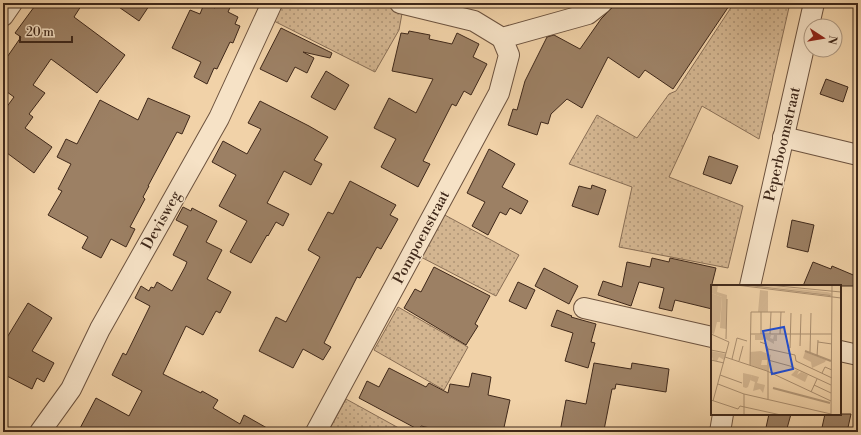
<svg xmlns="http://www.w3.org/2000/svg" width="861" height="435" viewBox="0 0 861 435" font-family="'Libre Bodoni',serif">
<style>
.grass{fill:url(#grass-dots);stroke:#896e55}
.building{fill:#9c8064;stroke:#3f281a}
.lines{fill:none;stroke-linecap:round;stroke-linejoin:round}
.minor-casing{stroke:#6c523e;stroke-width:22}
.minor{stroke:#f6e2c6;stroke-width:20}
.labels{text-anchor:middle;stroke-width:3;stroke-linejoin:round;paint-order:stroke}
.street-label{font-size:15px;fill:#3f281a;stroke:#f6e2c6}
.inset-river{fill:none;stroke:#b49878;stroke-width:2}
.inset-road{fill:none;stroke:#aa8e6f;stroke-width:1}
.view{fill:#1d4ed8;fill-opacity:0.15;stroke:#1d4ed8;stroke-width:2}
.inset-edge{fill:none;stroke:#3f281a;stroke-width:2}
</style>
<defs>
<pattern id="grass-dots" width="8" height="8" patternUnits="userSpaceOnUse"><rect width="8" height="8" fill="#d3b590"/><path d="M2 2h.1M6 6h.1" fill="none" stroke="#ad9375" stroke-width="1.8" stroke-linecap="round"/></pattern>
</defs>
<rect width="100%" height="100%" fill="#f1d2a8"/>
<filter id="stains"><feTurbulence type="fractalNoise" baseFrequency=".005" numOctaves="4"/><feColorMatrix values="0 0 0 0 .2 0 0 0 0 .09 0 0 0 0 .02 0 0 0 .5 -.17"/></filter>
<radialGradient id="worn" r=".72"><stop offset=".6" stop-color="#630" stop-opacity="0"/><stop offset="1" stop-color="#630" stop-opacity=".3"/></radialGradient>
<g class="grass">
<path d="M 278,3 L 381,3 L 403,8 L 399,30 L 375,72 L 270,19 Z"/>
<path d="M 734,3 L 790,3 L 759,139 L 702,106 L 669,177 L 743,206 L 728,268 L 619,247 L 632,187 L 569,164 L 597,115 L 637,138 L 669,94 L 676,91 Z"/>
<path d="M 441,213 L 519,255 L 496,296 L 417,255 Z"/>
<path d="M 398,307 L 468,347 L 444,390 L 374,350 Z"/>
<path d="M 346,399 L 406,432 L 328,432 Z"/>
</g>
<g class="building">
<path d="M 37,3 L 83,3 L 74,17 L 125,55 L 97,93 L 51,59 L 33,85 L 45,93 L 29,114 L 33,117 L 25,128 L 52,147 L 34,173 L 3,150 L 3,112 L 14,97 L 3,89 L 3,63 L 21,37 L 15,33 Z"/>
<path d="M 113,3 L 151,3 L 139,21 Z"/>
<path d="M 218,3 L 232,3 L 228,12 L 238,17 L 235,24 L 240,26 L 233,43 L 230,42 L 217,69 L 214,68 L 207,84 L 194,77 L 201,62 L 172,48 L 190,10 L 200,14 L 204,4 L 215,8 Z"/>
<path d="M 613,3 L 731,3 L 673,89 L 645,70 L 639,78 L 608,57 L 582,108 L 567,99 L 551,114 L 548,124 L 541,122 L 537,135 L 508,125 L 513,109 L 517,110 L 525,81 L 547,37 L 554,35 L 580,49 L 601,19 L 612,8 Z"/>
<path d="M 281,28 L 332,53 L 330,58 L 303,52 L 314,58 L 307,73 L 295,67 L 287,82 L 260,69 Z"/>
<path d="M 409,31 L 430,35 L 429,39 L 452,44 L 457,33 L 479,44 L 473,57 L 487,64 L 471,95 L 464,91 L 456,106 L 452,104 L 423,161 L 430,164 L 418,187 L 381,167 L 396,139 L 374,128 L 389,98 L 416,113 L 433,79 L 392,71 L 401,33 L 408,34 Z"/>
<path d="M 326,71 L 349,85 L 335,110 L 311,97 Z"/>
<path d="M 826,79 L 848,87 L 843,102 L 820,94 Z"/>
<path d="M 148,98 L 190,116 L 182,134 L 177,132 L 148,186 L 149,186 L 143,197 L 145,199 L 130,227 L 135,229 L 126,247 L 111,239 L 101,258 L 82,248 L 88,237 L 48,215 L 62,191 L 58,189 L 71,164 L 57,157 L 66,139 L 77,144 L 100,100 L 138,120 Z"/>
<path d="M 260,101 L 309,126 L 328,137 L 314,160 L 322,164 L 311,185 L 284,171 L 267,203 L 289,214 L 283,226 L 276,222 L 268,236 L 267,235 L 251,263 L 230,252 L 247,221 L 219,206 L 236,175 L 212,162 L 223,141 L 247,154 L 261,129 L 248,123 Z"/>
<path d="M 489,149 L 515,164 L 502,187 L 528,201 L 521,214 L 510,208 L 506,215 L 500,212 L 488,235 L 472,226 L 485,202 L 467,193 Z"/>
<path d="M 709,156 L 738,166 L 731,184 L 703,174 Z"/>
<path d="M 350,181 L 396,205 L 390,215 L 398,219 L 381,249 L 377,247 L 360,278 L 357,277 L 324,343 L 331,347 L 323,360 L 303,349 L 293,368 L 259,351 L 276,317 L 286,322 L 320,257 L 308,250 L 328,212 L 333,214 Z"/>
<path d="M 592,185 L 606,190 L 598,215 L 572,206 L 579,186 L 591,189 Z"/>
<path d="M 183,207 L 191,211 L 192,208 L 217,221 L 206,242 L 222,250 L 207,279 L 231,292 L 220,313 L 216,311 L 203,335 L 186,326 L 163,374 L 201,393 L 202,391 L 218,400 L 213,408 L 240,424 L 244,415 L 274,432 L 78,432 L 96,398 L 129,416 L 142,391 L 112,375 L 123,353 L 126,355 L 150,306 L 135,298 L 141,286 L 149,291 L 151,287 L 154,288 L 157,282 L 172,291 L 185,267 L 187,262 L 173,255 L 188,226 L 176,220 Z"/>
<path d="M 792,220 L 814,225 L 808,252 L 787,247 Z"/>
<path d="M 652,258 L 669,262 L 670,258 L 716,268 L 712,284 L 712,309 L 675,300 L 672,311 L 659,308 L 664,288 L 639,282 L 631,306 L 598,295 L 603,281 L 622,287 L 627,262 L 650,267 Z"/>
<path d="M 813,262 L 831,269 L 832,266 L 858,277 L 858,286 L 803,286 Z"/>
<path d="M 434,267 L 490,296 L 475,324 L 478,326 L 466,345 L 404,308 L 415,289 L 421,292 Z"/>
<path d="M 544,268 L 578,286 L 569,304 L 535,286 Z"/>
<path d="M 518,282 L 535,290 L 526,309 L 509,301 Z"/>
<path d="M 28,303 L 52,318 L 32,351 L 54,363 L 44,382 L 37,378 L 32,389 L 3,374 L 3,344 Z"/>
<path d="M 557,310 L 572,316 L 571,317 L 596,324 L 591,342 L 595,343 L 588,368 L 565,361 L 573,333 L 551,326 Z"/>
<path d="M 594,363 L 631,369 L 632,363 L 669,369 L 666,392 L 616,384 L 615,389 L 612,389 L 604,430 L 590,428 L 589,432 L 560,432 L 566,400 L 586,404 Z"/>
<path d="M 389,368 L 426,387 L 429,383 L 448,393 L 450,384 L 469,387 L 472,373 L 491,377 L 488,395 L 510,400 L 503,432 L 448,432 L 421,426 L 419,430 L 359,398 L 367,381 L 379,387 Z"/>
<path d="M 769,414 L 791,414 L 786,432 L 765,432 Z"/>
<path d="M 825,414 L 851,414 L 847,432 L 821,432 Z"/>
</g>
<g class="lines">
<defs>
<g id="minor">
<path d="M 400,3 L 474,21 L 502,38 L 588,14 L 602,3"/>
<path d="M 3,16 L 12,3"/>
<path d="M 783,137 L 858,155"/>
<path d="M 750,286 L 814,3"/>
<path d="M 584,308 L 712,337"/>
<path d="M 840,351 L 858,355"/>
<path d="M 40,432 L 71,389 L 100,329 L 219,118 L 272,3"/>
<path d="M 316,432 L 499,93 L 509,55 L 502,38"/>
<path d="M 720,432 L 723,414"/>
</g>
</defs>
<use href="#minor" class="minor-casing"/>
<use href="#minor" class="minor"/>
</g>
<g class="labels">
<g class="street-label">
<text transform="translate(782 144) rotate(-77)" y="5">Peperboomstraat</text>
<text transform="translate(161 220) rotate(-61)" y="5">Devisweg</text>
<text transform="translate(421 237) rotate(-62)" y="5">Pompoenstraat</text>
</g>
</g>
<g transform="translate(711 285)">
<rect width="130" height="130" fill="#f1d2a8"/>
<path d="M 0,0 L 7,0 L 6,7 L 16,10 L 15,44 L 9,43 L 11,12 L 0,8 ZM 27,0 L 120,10 L 45,0 L 116,7 L 120,8 L 121,11 ZM 49,5 L 57,6 L 57,27 L 47,27 ZM 44,50 L 60,50 L 59,53 L 62,54 L 63,50 L 66,50 L 66,56 L 63,56 L 63,59 L 53,53 L 52,55 L 44,55 ZM 0,66 L 15,69 L 13,75 L 8,72 L 6,76 L 2,75 L 1,72 L 0,75 ZM 50,66 L 60,70 L 59,75 L 51,75 L 50,80 L 56,80 L 56,86 L 39,80 L 39,67 ZM 94,67 L 115,75 L 114,77 L 101,83 L 100,77 L 92,73 ZM 32,88 L 41,90 L 37,102 L 35,103 L 32,102 Z" fill="#d3b590"/>
<path d="M 0,8 L 11,12 L 9,37 L 6,37 L 3,49 L 0,48 ZM 85,85 L 88,86 L 86,90 L 90,87 L 97,90 L 94,97 L 80,90 ZM 41,90 L 48,92 L 46,98 L 54,100 L 52,108 L 49,104 L 42,106 L 44,97 L 39,95 Z" fill="#d3b590"/>
<path d="M 30,0 L 50,1 L 120,10 L 119,11 Z" fill="#b49878"/>
<path class="inset-river" d="M 94,66 L 120,76M 62,103 L 119,118"/>
<path class="inset-road" d="M 25,0 L 130,13M 57,0 L 130,7M 0,49 L 18,57 L 2,116M 39,49 L 121,49M 50,49 L 50,27M 59,49 L 60,27M 69,49 L 70,27M 15,54 L 16,14M 49,57 L 55,59 L 57,64 L 57,114M 107,57 L 121,59M 89,61 L 90,29M 79,63 L 80,28M 57,64 L 84,70 L 85,76 L 121,93M 0,65 L 15,68M 99,67 L 100,28M 106,71 L 107,55M 14,72 L 56,86 L 120,116M 21,74 L 26,53 L 36,56M 0,75 L 13,78M 57,75 L 79,81 L 120,100M 28,76 L 32,61M 39,80 L 40,27 L 74,27M 111,88 L 114,82 L 121,85M 9,90 L 31,98M 7,99 L 33,109 L 120,129M 103,100 L 120,108M 100,107 L 106,94M 0,115 L 27,124 L 29,121 L 70,130M 33,130 L 33,109M 120,130 L 121,0"/>
<path class="view" d="M 73,42 L 82,84 L 61,89 L 52,46 Z"/>
<rect width="130" height="130" class="inset-edge"/>
</g>
<rect width="861" height="435" fill="none" stroke="#f1d2a8" stroke-width="16"/>
<rect x="4" y="4" width="853" height="427" fill="none" stroke="#3f281a" stroke-width="2"/>
<rect x="8" y="8" width="845" height="419" fill="none" stroke="#3f281a"/>
<g transform="translate(823 38) rotate(102)"><circle r="19" fill="#f6e2c6" stroke="#ad9881"/>
<path d="M0-3L7 15L0 10L-7 15Z" fill="#8f2418"/>
<text y="-6" font-size="11" font-weight="bold" text-anchor="middle" fill="#3f281a">N</text>
</g>
<path d="M20 36v6h52v-6" fill="none" stroke="#3f281a" stroke-width="2"/>
<text x="26" y="36" font-size="12" fill="#3f281a" stroke="#f6e2c6" stroke-width="3" paint-order="stroke">20 m</text>
<rect width="100%" height="100%" filter="url(#stains)"/>
<rect width="100%" height="100%" fill="url(#worn)"/>
</svg>
